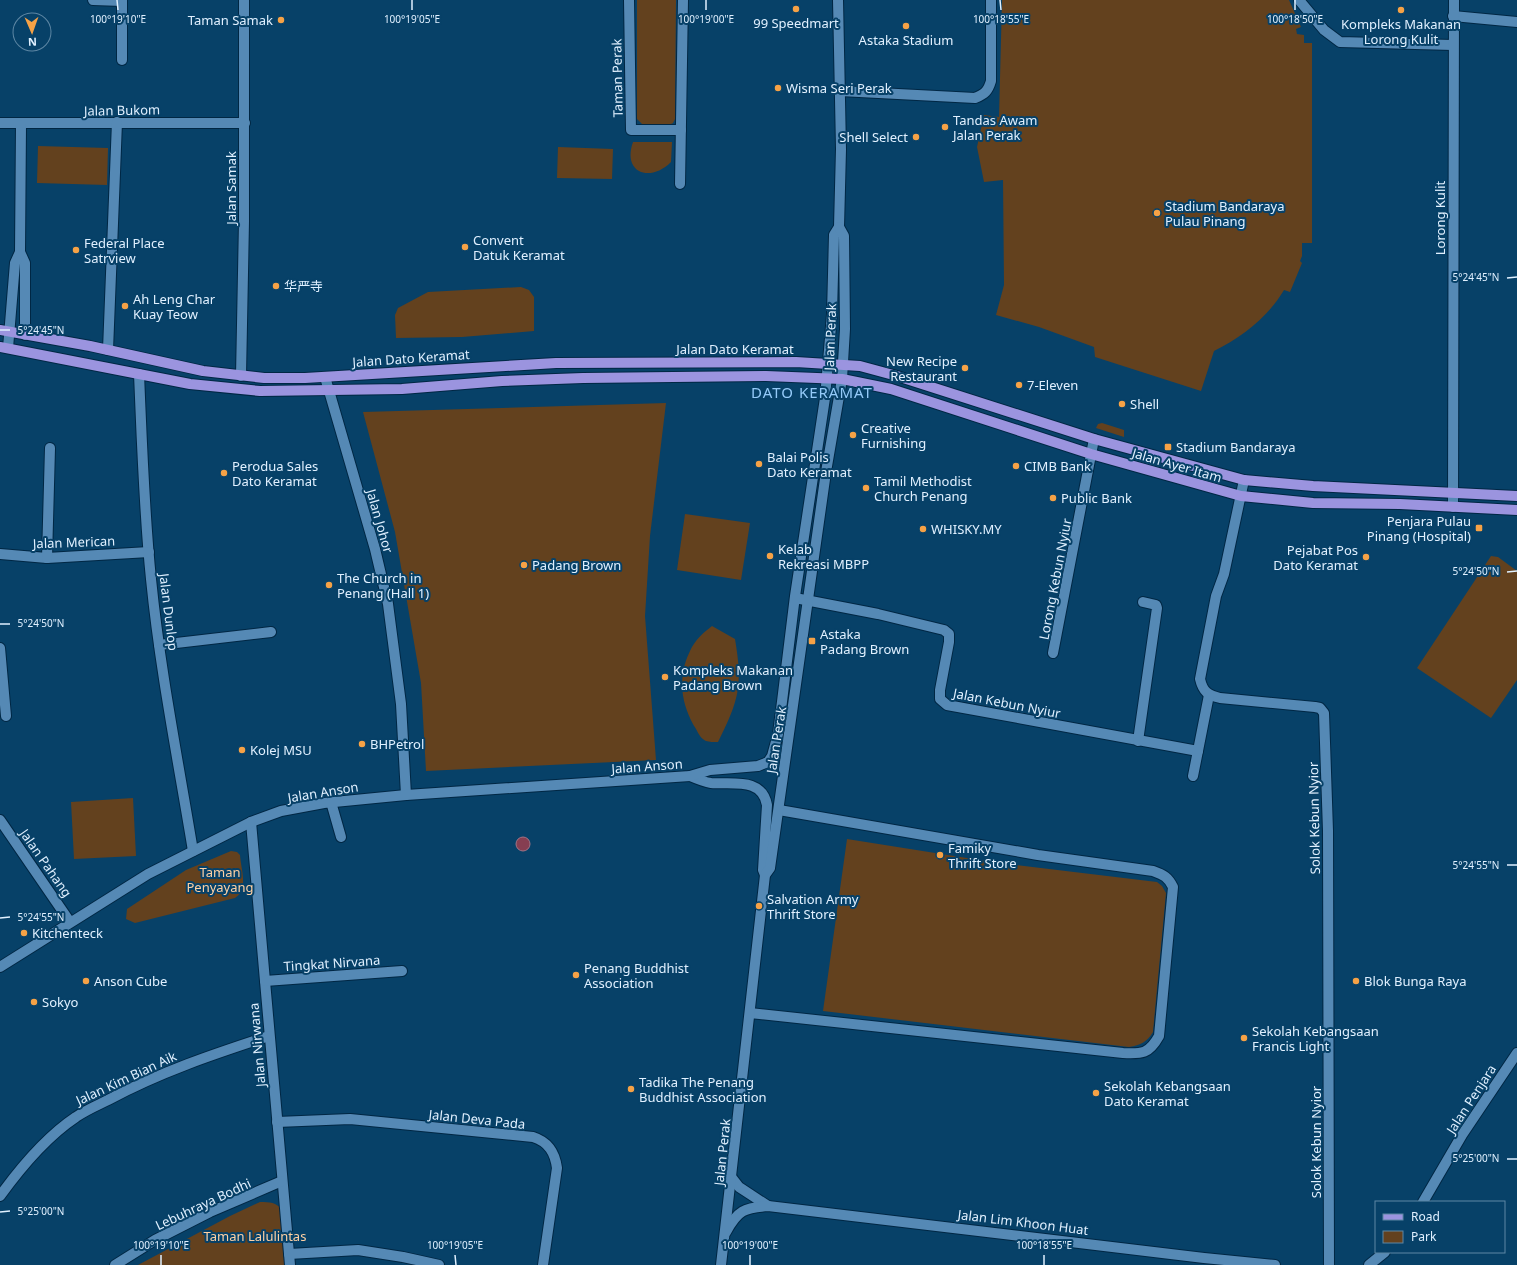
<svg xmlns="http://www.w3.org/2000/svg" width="1517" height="1265" viewBox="0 0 1517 1265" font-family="'Noto Sans','Noto Sans SC',sans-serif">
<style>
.green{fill:#63411e}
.water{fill:#863e51;stroke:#a17385}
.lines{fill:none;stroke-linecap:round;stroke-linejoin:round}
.minor-casing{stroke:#002744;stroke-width:12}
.secondary-casing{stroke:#002744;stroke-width:12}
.primary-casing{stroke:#002744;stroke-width:12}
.minor{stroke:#5589b5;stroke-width:10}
.secondary{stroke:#5589b5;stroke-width:10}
.primary{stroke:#9b94df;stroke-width:10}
.ticks{fill:none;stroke:#e0f0ff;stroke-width:1.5}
.poi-dot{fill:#f6a246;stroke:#074168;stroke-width:1.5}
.labels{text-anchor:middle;stroke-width:4;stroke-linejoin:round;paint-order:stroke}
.poi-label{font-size:13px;fill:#e0f0ff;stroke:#074168;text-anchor:start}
.street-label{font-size:13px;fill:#e0f0ff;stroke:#074168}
.park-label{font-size:13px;fill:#ffd1a4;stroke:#074168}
.quarter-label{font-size:15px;letter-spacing:1px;fill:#94caf9;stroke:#074168}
.ticks-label{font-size:10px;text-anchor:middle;fill:#e0f0ff;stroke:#074168;stroke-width:4;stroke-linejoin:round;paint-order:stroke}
</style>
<rect width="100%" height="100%" fill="#074168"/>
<g class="green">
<path d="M 637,0 L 676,0 L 675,119 L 673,123 L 669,125 L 642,124 L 637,119 Z"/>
<path d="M 1002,0 L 1289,0 L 1301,27 L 1296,29 L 1297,34 L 1304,35 L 1304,43 L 1312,43 L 1312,243 L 1302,243 L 1302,256 L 1300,261 L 1302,263 L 1290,292 L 1284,290 C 1268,317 1242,337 1214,351 L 1201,391 L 1095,357 L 1094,347 L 1039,327 L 996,315 L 1004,285 L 1003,180 L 984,182 L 977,147 L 984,115 L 999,117 Z"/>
<path d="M 633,142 L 672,142 L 671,162 C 650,183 622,173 633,142 Z"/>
<path d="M 38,146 L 108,148 L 107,185 L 37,183 Z"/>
<path d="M 558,147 L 613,149 L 612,179 L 557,178 Z"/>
<path d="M 521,287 L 529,290 L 534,297 L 534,331 L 462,337 L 396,338 L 395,315 L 398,308 L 428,292 Z"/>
<path d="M 666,403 L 650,536 L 645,616 L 656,760 L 426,771 L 421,683 L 395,532 L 363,412 Z"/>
<path d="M 1102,423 L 1124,430 L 1124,437 L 1096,428 L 1098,424 Z"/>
<path d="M 685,514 L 750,523 L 741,580 L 677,570 Z"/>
<path d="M 1491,556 L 1498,557 L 1517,571 L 1517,680 L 1491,718 L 1417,668 Z"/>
<path d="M 712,626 L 735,639 C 743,686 739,700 718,742 C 714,742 709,742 706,741 C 701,739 698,733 696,729 C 681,705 677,677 690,651 C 695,640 703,633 712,626 Z"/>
<path d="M 133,798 L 136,856 L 74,859 L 71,802 Z"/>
<path d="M 847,839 L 992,862 L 1157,882 L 1162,886 L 1166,893 L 1153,1032 C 1147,1042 1141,1045 1129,1047 L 823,1011 Z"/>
<path d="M 231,851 L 237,852 L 240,855 C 241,870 249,890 235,898 L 135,923 L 126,919 L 127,909 L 186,870 Z"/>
<path d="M 260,1202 C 270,1202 276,1202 282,1210 L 285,1265 L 138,1265 L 230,1216 Z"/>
</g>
<circle class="water" cx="523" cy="844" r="7"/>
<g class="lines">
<defs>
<g id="minor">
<path d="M 93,0 L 122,1"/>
<path d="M 629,0 L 631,130 L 681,130"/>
<path d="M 1299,0 L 1324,30 L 1340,42 L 1453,45"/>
<path d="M 1453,16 L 1517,22"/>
<path d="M 122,60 L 122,0"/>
<path d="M 840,91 L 975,98 C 985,94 988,91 991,81 L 991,0"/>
<path d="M 0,123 L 245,123"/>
<path d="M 680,184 L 683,0"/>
<path d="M 20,252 L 25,263 L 25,335"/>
<path d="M 8,348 L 15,263 L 20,252 L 21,125"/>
<path d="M 108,350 L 117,122"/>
<path d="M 139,374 C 142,443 144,511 151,579 C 160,670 178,760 193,851"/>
<path d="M 241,376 L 244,221 L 244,0"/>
<path d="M 325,377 L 375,549 L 388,604 L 401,704 L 406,795"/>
<path d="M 1244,480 L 1224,574 L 1216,596 L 1200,679 C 1203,692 1208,695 1220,698 L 1315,707 L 1320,708 L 1324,713 L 1328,831 L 1329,1265"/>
<path d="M 1453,507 L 1454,0"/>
<path d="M 0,554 L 47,558 L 149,552"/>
<path d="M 47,558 L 50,448"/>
<path d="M 795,598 L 878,614 L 944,630 L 949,634 L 949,642 L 940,690 L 940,699 L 947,705 L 1198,751"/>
<path d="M 159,645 L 271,632"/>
<path d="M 0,648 L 6,716"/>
<path d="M 1053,653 L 1094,439"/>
<path d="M 1138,741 L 1157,608 L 1156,605 L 1143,602"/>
<path d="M 1193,776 L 1209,695"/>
<path d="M 331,802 L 341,837"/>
<path d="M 0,820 L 70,922"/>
<path d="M 251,822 L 290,1265"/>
<path d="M 265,981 L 402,971"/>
<path d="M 750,1013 L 1123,1053 C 1142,1054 1149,1054 1159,1036 L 1173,887 C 1168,877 1164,875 1153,871 L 1038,855 L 779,810"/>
<path d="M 277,1122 L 350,1119 L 533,1137 C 549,1142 555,1153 557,1168 L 543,1265"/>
<path d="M 732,1178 L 739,1187 L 768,1206"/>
<path d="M 0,1196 C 21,1167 46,1137 76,1117 C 86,1110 98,1105 108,1100 C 160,1072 214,1054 269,1036"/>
<path d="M 1423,1202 L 1462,1135 L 1517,1053"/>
<path d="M 726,1232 C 738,1210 744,1208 768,1206 L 1204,1258 L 1275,1265"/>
<path d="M 289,1254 L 358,1250 L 403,1257 L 439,1265"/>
<path d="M 115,1265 L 155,1240 L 210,1212 L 282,1181"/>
<path d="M 1369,1265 L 1385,1252"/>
</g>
<g id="secondary">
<path d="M 690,776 C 697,779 704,782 711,783 C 732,785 762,777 767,805 L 763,870 L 765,875"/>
<path d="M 0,967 L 148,874 L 251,822 L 281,811 L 324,803 L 406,795 L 690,776 L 710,770 L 758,766 L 768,762 L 772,756 L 778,734 L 795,596 L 825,398 L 832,314 L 834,235 L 839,227 L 841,149 L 838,0"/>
<path d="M 721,1265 L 765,875 L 770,868 L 826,472 L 842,379 L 845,329 L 844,236 L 839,227"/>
</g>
<g id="primary">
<path d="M 0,330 L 90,346 L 203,371 L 264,378 L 305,378 L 556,363 L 796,362 L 860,366 L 897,376 L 1094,439 L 1244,480 L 1313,486 L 1517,496"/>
<path d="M 0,347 L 190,384 L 260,391 L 402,389 L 502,381 L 583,378 L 766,376 L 842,379 L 891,389 L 1091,454 L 1241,496 L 1313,503 L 1400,504 L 1517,510"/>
</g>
</defs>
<use href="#minor" class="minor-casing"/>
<use href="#secondary" class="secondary-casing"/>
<use href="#primary" class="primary-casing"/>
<use href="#minor" class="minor"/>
<use href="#secondary" class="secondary"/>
<use href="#primary" class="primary"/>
</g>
<path class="ticks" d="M 117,0 L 118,10M 412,0 L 412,10M 706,0 L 706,10M 1000,0 L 1001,10M 1295,0 L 1295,10M 1507,278 L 1517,277M 0,330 L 10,330M 1507,572 L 1517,571M 0,624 L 10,624M 1507,865 L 1517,865M 0,918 L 10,917M 1507,1159 L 1517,1159M 0,1212 L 10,1211M 161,1255 L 161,1265M 455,1255 L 456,1265M 750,1255 L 750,1265M 1044,1255 L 1044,1265"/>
<g class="poi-dot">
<circle cx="796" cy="9" r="4"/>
<circle cx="1401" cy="10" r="4"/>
<circle cx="281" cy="20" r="4"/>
<circle cx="906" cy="26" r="4"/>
<circle cx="778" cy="88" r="4"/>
<circle cx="945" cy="127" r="4"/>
<circle cx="916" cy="137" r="4"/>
<circle cx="1157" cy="213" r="4"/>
<circle cx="465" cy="247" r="4"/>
<circle cx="76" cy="250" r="4"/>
<circle cx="276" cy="286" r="4"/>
<circle cx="125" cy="306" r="4"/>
<circle cx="965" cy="368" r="4"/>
<circle cx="1019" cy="385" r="4"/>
<circle cx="1122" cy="404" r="4"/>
<circle cx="853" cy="435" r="4"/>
<rect x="1164" y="443" width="8" height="8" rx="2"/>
<circle cx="759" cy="464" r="4"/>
<circle cx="1016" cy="466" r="4"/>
<circle cx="224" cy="473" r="4"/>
<circle cx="866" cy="488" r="4"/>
<circle cx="1053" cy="498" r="4"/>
<rect x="1475" y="524" width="8" height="8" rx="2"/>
<circle cx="923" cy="529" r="4"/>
<circle cx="770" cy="556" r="4"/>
<circle cx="1366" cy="557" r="4"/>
<circle cx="524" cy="565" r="4"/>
<circle cx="329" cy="585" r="4"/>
<rect x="808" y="637" width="8" height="8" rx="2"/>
<circle cx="665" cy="677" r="4"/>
<circle cx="362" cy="744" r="4"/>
<circle cx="242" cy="750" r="4"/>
<circle cx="940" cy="855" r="4"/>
<circle cx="759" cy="906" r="4"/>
<circle cx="24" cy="933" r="4"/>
<circle cx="576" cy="975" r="4"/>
<circle cx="86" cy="981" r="4"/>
<circle cx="1356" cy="981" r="4"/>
<circle cx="34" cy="1002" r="4"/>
<circle cx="1244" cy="1038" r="4"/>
<circle cx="631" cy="1089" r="4"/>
<circle cx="1096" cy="1093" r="4"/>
</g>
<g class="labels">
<g class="poi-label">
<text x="273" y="25" text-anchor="end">Taman Samak</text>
<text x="796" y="28" text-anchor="middle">99 Speedmart</text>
<text x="1401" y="29" text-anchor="middle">Kompleks Makanan<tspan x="1401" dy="15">Lorong Kulit</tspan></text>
<text x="906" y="45" text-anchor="middle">Astaka Stadium</text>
<text x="786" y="93">Wisma Seri Perak</text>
<text x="953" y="125">Tandas Awam<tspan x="953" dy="15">Jalan Perak</tspan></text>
<text x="908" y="142" text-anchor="end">Shell Select</text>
<text x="1165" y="211">Stadium Bandaraya<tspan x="1165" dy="15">Pulau Pinang</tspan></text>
<text x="473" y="245">Convent<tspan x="473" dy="15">Datuk Keramat</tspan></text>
<text x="84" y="248">Federal Place<tspan x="84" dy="15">Satrview</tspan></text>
<text x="284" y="291">华严寺</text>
<text x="133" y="304">Ah Leng Char<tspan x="133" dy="15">Kuay Teow</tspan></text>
<text x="957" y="366" text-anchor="end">New Recipe<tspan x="957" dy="15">Restaurant</tspan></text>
<text x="1027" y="390">7-Eleven</text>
<text x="1130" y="409">Shell</text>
<text x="861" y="433">Creative<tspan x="861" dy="15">Furnishing</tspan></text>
<text x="1176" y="452">Stadium Bandaraya</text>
<text x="767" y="462">Balai Polis<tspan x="767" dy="15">Dato Keramat</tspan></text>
<text x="232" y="471">Perodua Sales<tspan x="232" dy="15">Dato Keramat</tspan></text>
<text x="1024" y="471">CIMB Bank</text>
<text x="874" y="486">Tamil Methodist<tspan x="874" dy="15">Church Penang</tspan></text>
<text x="1061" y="503">Public Bank</text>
<text x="1471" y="526" text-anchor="end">Penjara Pulau<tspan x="1471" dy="15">Pinang (Hospital)</tspan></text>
<text x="931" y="534">WHISKY.MY</text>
<text x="778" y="554">Kelab<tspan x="778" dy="15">Rekreasi MBPP</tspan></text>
<text x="1358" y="555" text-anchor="end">Pejabat Pos<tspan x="1358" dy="15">Dato Keramat</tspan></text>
<text x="532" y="570">Padang Brown</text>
<text x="337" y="583">The Church in<tspan x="337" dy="15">Penang (Hall 1)</tspan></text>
<text x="820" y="639">Astaka<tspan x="820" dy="15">Padang Brown</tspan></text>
<text x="673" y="675">Kompleks Makanan<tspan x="673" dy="15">Padang Brown</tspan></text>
<text x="370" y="749">BHPetrol</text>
<text x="250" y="755">Kolej MSU</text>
<text x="948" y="853">Famiky<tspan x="948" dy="15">Thrift Store</tspan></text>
<text x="767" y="904">Salvation Army<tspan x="767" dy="15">Thrift Store</tspan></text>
<text x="32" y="938">Kitchenteck</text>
<text x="584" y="973">Penang Buddhist<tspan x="584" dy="15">Association</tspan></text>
<text x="94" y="986">Anson Cube</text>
<text x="1364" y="986">Blok Bunga Raya</text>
<text x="42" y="1007">Sokyo</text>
<text x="1252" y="1036">Sekolah Kebangsaan<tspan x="1252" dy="15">Francis Light</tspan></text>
<text x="639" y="1087">Tadika The Penang<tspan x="639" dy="15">Buddhist Association</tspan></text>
<text x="1104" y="1091">Sekolah Kebangsaan<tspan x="1104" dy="15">Dato Keramat</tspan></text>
</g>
<g class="street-label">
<text transform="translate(617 78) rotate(-91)" y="5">Taman Perak</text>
<text transform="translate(122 110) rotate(-1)" y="5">Jalan Bukom</text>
<text transform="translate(231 188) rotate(-90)" y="5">Jalan Samak</text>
<text transform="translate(1440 218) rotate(-90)" y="5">Lorong Kulit</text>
<text transform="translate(830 337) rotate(-88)" y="5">Jalan Perak</text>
<text x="735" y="354">Jalan Dato Keramat</text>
<text transform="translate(411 358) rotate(-4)" y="5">Jalan Dato Keramat</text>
<text transform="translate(1177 465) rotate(16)" y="5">Jalan Ayer Itam</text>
<text transform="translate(380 521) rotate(74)" y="5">Jalan Johor</text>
<text transform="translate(74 542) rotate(-2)" y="5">Jalan Merican</text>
<text transform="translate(1055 579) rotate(-79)" y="5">Lorong Kebun Nyiur</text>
<text transform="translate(169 612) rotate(83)" y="5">Jalan Dunlop</text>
<text transform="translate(1007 703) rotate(11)" y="5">Jalan Kebun Nyiur</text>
<text transform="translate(776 740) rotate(-81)" y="5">Jalan Perak</text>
<text transform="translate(647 766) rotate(-4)" y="5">Jalan Anson</text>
<text transform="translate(323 792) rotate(-9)" y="5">Jalan Anson</text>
<text transform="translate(1314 818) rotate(-91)" y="5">Solok Kebun Nyior</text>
<text transform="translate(46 863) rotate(55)" y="5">Jalan Pahang</text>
<text transform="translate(332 963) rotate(-4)" y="5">Tingkat Nirvana</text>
<text transform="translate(257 1045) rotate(-95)" y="5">Jalan Nirwana</text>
<text transform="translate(126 1078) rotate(-25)" y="5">Jalan Kim Bian Aik</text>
<text transform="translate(1471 1099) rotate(-57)" y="5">Jalan Penjara</text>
<text transform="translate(477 1119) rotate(6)" y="5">Jalan Deva Pada</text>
<text transform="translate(1316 1142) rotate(-90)" y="5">Solok Kebun Nyior</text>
<text transform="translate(722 1152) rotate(-84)" y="5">Jalan Perak</text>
<text transform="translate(203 1204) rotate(-25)" y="5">Lebuhraya Bodhi</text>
<text transform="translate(1023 1222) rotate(7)" y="5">Jalan Lim Khoon Huat</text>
</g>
<g class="park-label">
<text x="220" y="877">Taman<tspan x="220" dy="15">Penyayang</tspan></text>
<text x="255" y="1241">Taman Lalulintas</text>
</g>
<g class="quarter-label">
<text x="812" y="398">DATO KERAMAT</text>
</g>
</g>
<g class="ticks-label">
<text x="118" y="23">100°19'10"E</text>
<text x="412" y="23">100°19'05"E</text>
<text x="706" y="23">100°19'00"E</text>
<text x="1001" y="23">100°18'55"E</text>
<text x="1295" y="23">100°18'50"E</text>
<text x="1476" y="281">5°24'45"N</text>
<text x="41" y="334">5°24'45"N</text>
<text x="1476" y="575">5°24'50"N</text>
<text x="41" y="627">5°24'50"N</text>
<text x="1476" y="869">5°24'55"N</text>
<text x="41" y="921">5°24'55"N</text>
<text x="1476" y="1162">5°25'00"N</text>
<text x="41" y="1215">5°25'00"N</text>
<text x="161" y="1249">100°19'10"E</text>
<text x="455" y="1249">100°19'05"E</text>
<text x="750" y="1249">100°19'00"E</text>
<text x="1044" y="1249">100°18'55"E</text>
</g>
<rect x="1375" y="1201" width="130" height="52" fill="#074168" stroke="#5e87a4"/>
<rect x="1383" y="1214" width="20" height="6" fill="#9b94df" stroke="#5e87a4"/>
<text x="1411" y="1221" font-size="12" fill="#e0f0ff">Road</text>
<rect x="1383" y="1231" width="20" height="12" fill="#63411e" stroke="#5e87a4"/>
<text x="1411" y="1241" font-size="12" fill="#e0f0ff">Park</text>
<g transform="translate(32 32) rotate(178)"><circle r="19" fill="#074168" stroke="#5e87a4"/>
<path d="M0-3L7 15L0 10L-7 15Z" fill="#f6a246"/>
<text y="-6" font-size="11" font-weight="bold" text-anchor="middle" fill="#e0f0ff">N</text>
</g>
</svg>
